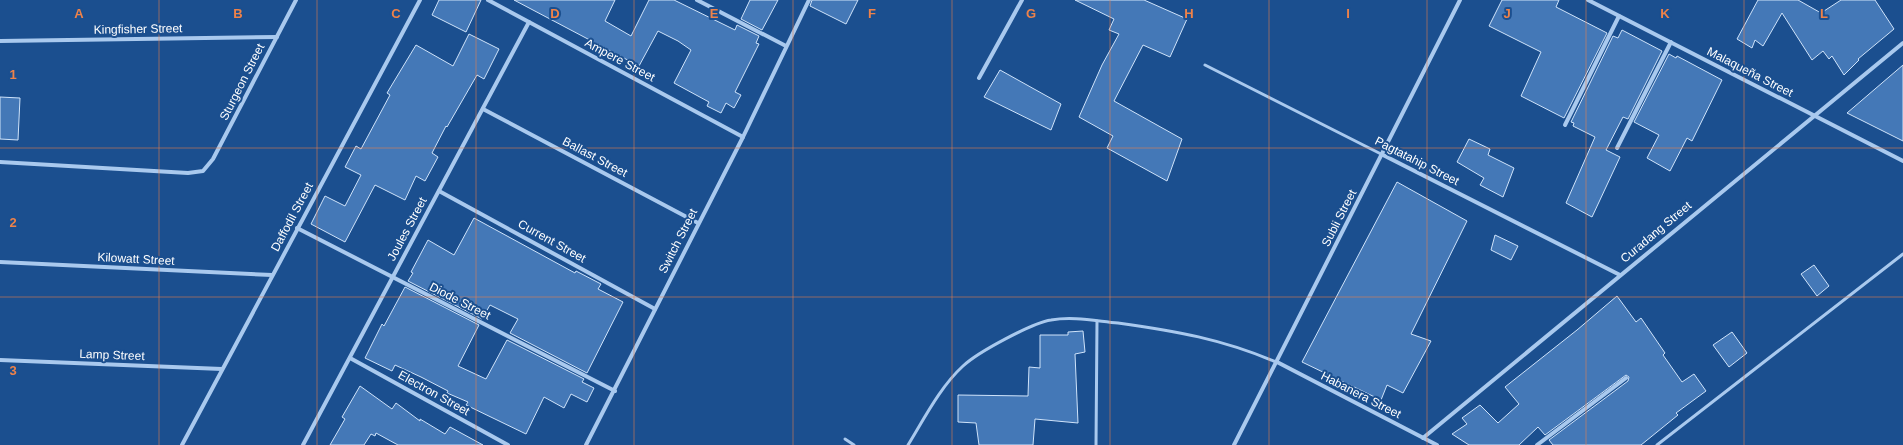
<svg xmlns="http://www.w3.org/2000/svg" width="1903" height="445" viewBox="0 0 1903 445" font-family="Helvetica,sans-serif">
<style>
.building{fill:#4478b7;stroke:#cfe3fa}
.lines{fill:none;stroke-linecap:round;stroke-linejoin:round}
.service{stroke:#a9c9ee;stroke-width:3}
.minor{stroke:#a9c9ee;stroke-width:4}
.grid{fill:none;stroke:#ee8249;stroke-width:1;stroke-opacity:0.55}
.labels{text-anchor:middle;stroke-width:4;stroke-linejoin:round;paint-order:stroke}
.street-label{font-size:12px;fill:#fff;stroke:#1b4f8f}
.grid-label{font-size:13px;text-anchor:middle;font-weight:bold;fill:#ee8249;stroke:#1b4f8f;stroke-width:4;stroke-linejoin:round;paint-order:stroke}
</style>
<rect width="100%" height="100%" fill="#1b4f8f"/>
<g class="building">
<path d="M 439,0 L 481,0 L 466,32 L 432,15 Z"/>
<path d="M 514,0 L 615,0 L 605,21 L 631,36 L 649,0 L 674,0 L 735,30 L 737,25 L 759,36 L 756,43 L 759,44 L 735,92 L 741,95 L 734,108 L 726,103 L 721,113 L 707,106 L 709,102 L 674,83 L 691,50 L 678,41 L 658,31 L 639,66 Z"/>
<path d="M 750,0 L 778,0 L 762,30 L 741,19 Z"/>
<path d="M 812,0 L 858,0 L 846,24 L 810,6 Z"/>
<path d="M 1075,0 L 1144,0 L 1187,19 L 1170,57 L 1143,45 L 1114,101 L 1182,139 L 1167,181 L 1107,148 L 1113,136 L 1079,117 L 1102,65 L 1119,34 L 1109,30 L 1114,19 Z"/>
<path d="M 1502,0 L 1559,0 L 1556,7 L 1607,33 L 1564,118 L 1521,96 L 1541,52 L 1489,26 Z"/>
<path d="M 1758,0 L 1798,0 L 1821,13 L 1841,0 L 1875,0 L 1894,29 L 1858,59 L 1859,60 L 1844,75 L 1832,56 L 1829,59 L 1823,51 L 1812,60 L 1782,13 L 1763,46 L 1755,40 L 1752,48 L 1737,39 Z"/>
<path d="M 1622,30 L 1662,51 L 1628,119 L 1623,117 L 1606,150 L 1620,157 L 1592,217 L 1566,203 L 1595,137 L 1573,126 L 1574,123 L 1571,122 L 1613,36 L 1618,38 Z"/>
<path d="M 469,34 L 499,49 L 484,79 L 477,75 L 447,127 L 446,126 L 432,153 L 438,157 L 425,181 L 416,176 L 405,200 L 375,185 L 345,242 L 311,224 L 325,196 L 345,206 L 361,175 L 345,167 L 356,146 L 361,149 L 390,95 L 387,93 L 416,45 L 453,66 Z"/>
<path d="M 1669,54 L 1676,58 L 1677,56 L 1722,80 L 1692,141 L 1687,138 L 1670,171 L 1647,158 L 1659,135 L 1634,122 Z"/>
<path d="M 1903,65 L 1903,141 L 1847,113 Z"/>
<path d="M 1000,70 L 1061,104 L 1051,130 L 984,97 Z"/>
<path d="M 0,97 L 20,98 L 18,140 L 0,139 Z"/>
<path d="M 1469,139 L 1490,149 L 1488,155 L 1514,168 L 1503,197 L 1480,185 L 1484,178 L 1457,162 Z"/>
<path d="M 1397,182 L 1467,221 L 1411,334 L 1431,341 L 1403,393 L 1387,385 L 1381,400 L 1302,362 Z"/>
<path d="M 474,218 L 575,273 L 576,271 L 601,284 L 598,289 L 623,302 L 587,373 L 510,333 L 518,319 L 490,305 L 482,319 L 408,281 L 413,273 L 411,272 L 428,240 L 454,255 Z"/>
<path d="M 1495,235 L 1518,246 L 1511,260 L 1491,250 Z"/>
<path d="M 1814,265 L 1829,286 L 1817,296 L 1801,274 Z"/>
<path d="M 405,287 L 479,325 L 458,366 L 486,379 L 507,340 L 584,379 L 582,382 L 594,388 L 587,402 L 571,394 L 564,408 L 544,397 L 526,434 L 466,405 L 468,402 L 447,393 L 448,391 L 421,377 L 395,365 L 392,371 L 365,358 L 382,324 L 384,326 Z"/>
<path d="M 1617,296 L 1636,322 L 1641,318 L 1665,353 L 1663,355 L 1682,382 L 1694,374 L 1706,391 L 1676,413 L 1678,415 L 1641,445 L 1553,445 L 1549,440 L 1628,381 L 1629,377 L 1626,375 L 1545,435 L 1538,427 L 1519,445 L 1469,445 L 1452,434 L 1467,424 L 1462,418 L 1480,405 L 1498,423 L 1519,404 L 1505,387 L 1577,330 Z"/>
<path d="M 1083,331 L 1085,352 L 1075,354 L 1078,423 L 1035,419 L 1033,445 L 979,445 L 976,423 L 958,422 L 958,395 L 1028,396 L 1029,367 L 1040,368 L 1040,335 L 1068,335 L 1068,332 Z"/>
<path d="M 1732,332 L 1747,353 L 1729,367 L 1713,345 Z"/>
<path d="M 360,386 L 392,409 L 396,403 L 420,421 L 420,419 L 445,434 L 450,427 L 483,445 L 398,445 L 376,433 L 375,436 L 371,434 L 364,445 L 330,445 L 345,419 L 342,417 Z"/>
</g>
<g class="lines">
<g class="service">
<path d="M 1205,65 L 1383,155"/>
<path d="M 845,439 L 854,445"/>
<path d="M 908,445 C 924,419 940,387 963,366 C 978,352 1032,323 1051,320 C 1073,316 1096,321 1118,323 C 1176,331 1222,339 1276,362"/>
<path d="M 1096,445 L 1097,321"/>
<path d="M 1657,445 L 1903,254"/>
</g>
<g class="minor">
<path d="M 488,0 L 743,137"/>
<path d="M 697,0 L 786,46"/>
<path d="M 1588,0 L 1903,161"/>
<path d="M 0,41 L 277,37"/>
<path d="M 979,78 L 1022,0"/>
<path d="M 483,109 L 698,223"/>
<path d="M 1565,125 L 1619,16"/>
<path d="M 1617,148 L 1671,42"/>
<path d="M 1383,155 L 1620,275"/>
<path d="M 0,162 L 188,173 L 203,171 L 213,159 L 296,0"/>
<path d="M 439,191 L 655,309"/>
<path d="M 297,228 L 615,391"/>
<path d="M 0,262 L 272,275"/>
<path d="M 350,358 L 508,445"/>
<path d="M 0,360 L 222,369"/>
<path d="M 1277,362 L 1437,445"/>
<path d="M 1423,438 L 1903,43"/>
<path d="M 182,445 L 420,0"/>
<path d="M 303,445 L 529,22"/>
<path d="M 586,445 L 743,137 L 809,0"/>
<path d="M 1234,445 L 1460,0"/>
<path d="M 1537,445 L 1626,378"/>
</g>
</g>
<path class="grid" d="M 159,0 L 159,445M 317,0 L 317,445M 476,0 L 476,445M 634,0 L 634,445M 793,0 L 793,445M 952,0 L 952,445M 1110,0 L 1110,445M 1269,0 L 1269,445M 1427,0 L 1427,445M 1586,0 L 1586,445M 1744,0 L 1744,445M 0,148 L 1903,148M 0,297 L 1903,297"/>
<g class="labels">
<g class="street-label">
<text transform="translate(138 29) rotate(-1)" y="4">Kingfisher Street</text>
<text transform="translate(620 60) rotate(28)" y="4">Ampere Street</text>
<text transform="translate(1750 72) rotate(27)" y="4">Malaqueña Street</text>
<text transform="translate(242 82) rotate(-63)" y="4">Sturgeon Street</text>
<text transform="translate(595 157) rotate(28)" y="4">Ballast Street</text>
<text transform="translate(1417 161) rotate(27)" y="4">Pagtatahip Street</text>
<text transform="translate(292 217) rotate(-62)" y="4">Daffodil Street</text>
<text transform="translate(1339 218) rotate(-63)" y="4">Subli Street</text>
<text transform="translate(407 229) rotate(-62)" y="4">Joules Street</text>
<text transform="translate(1656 232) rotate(-40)" y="4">Curadang Street</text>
<text transform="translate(552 241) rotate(29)" y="4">Current Street</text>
<text transform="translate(678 241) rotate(-63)" y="4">Switch Street</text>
<text transform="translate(136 259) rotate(3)" y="4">Kilowatt Street</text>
<text transform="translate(460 301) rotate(27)" y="4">Diode Street</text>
<text transform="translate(112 355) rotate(2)" y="4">Lamp Street</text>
<text transform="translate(434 393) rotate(29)" y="4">Electron Street</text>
<text transform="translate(1361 395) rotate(27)" y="4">Habanera Street</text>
</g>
</g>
<g class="grid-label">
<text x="79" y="18">A</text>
<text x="238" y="18">B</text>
<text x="396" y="18">C</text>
<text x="555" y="18">D</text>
<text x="714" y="18">E</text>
<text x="872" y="18">F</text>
<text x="1031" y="18">G</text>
<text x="1189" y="18">H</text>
<text x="1348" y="18">I</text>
<text x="1507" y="18">J</text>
<text x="1665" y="18">K</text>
<text x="1824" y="18">L</text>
<text x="13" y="79">1</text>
<text x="13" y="227">2</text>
<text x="13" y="375">3</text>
</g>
</svg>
